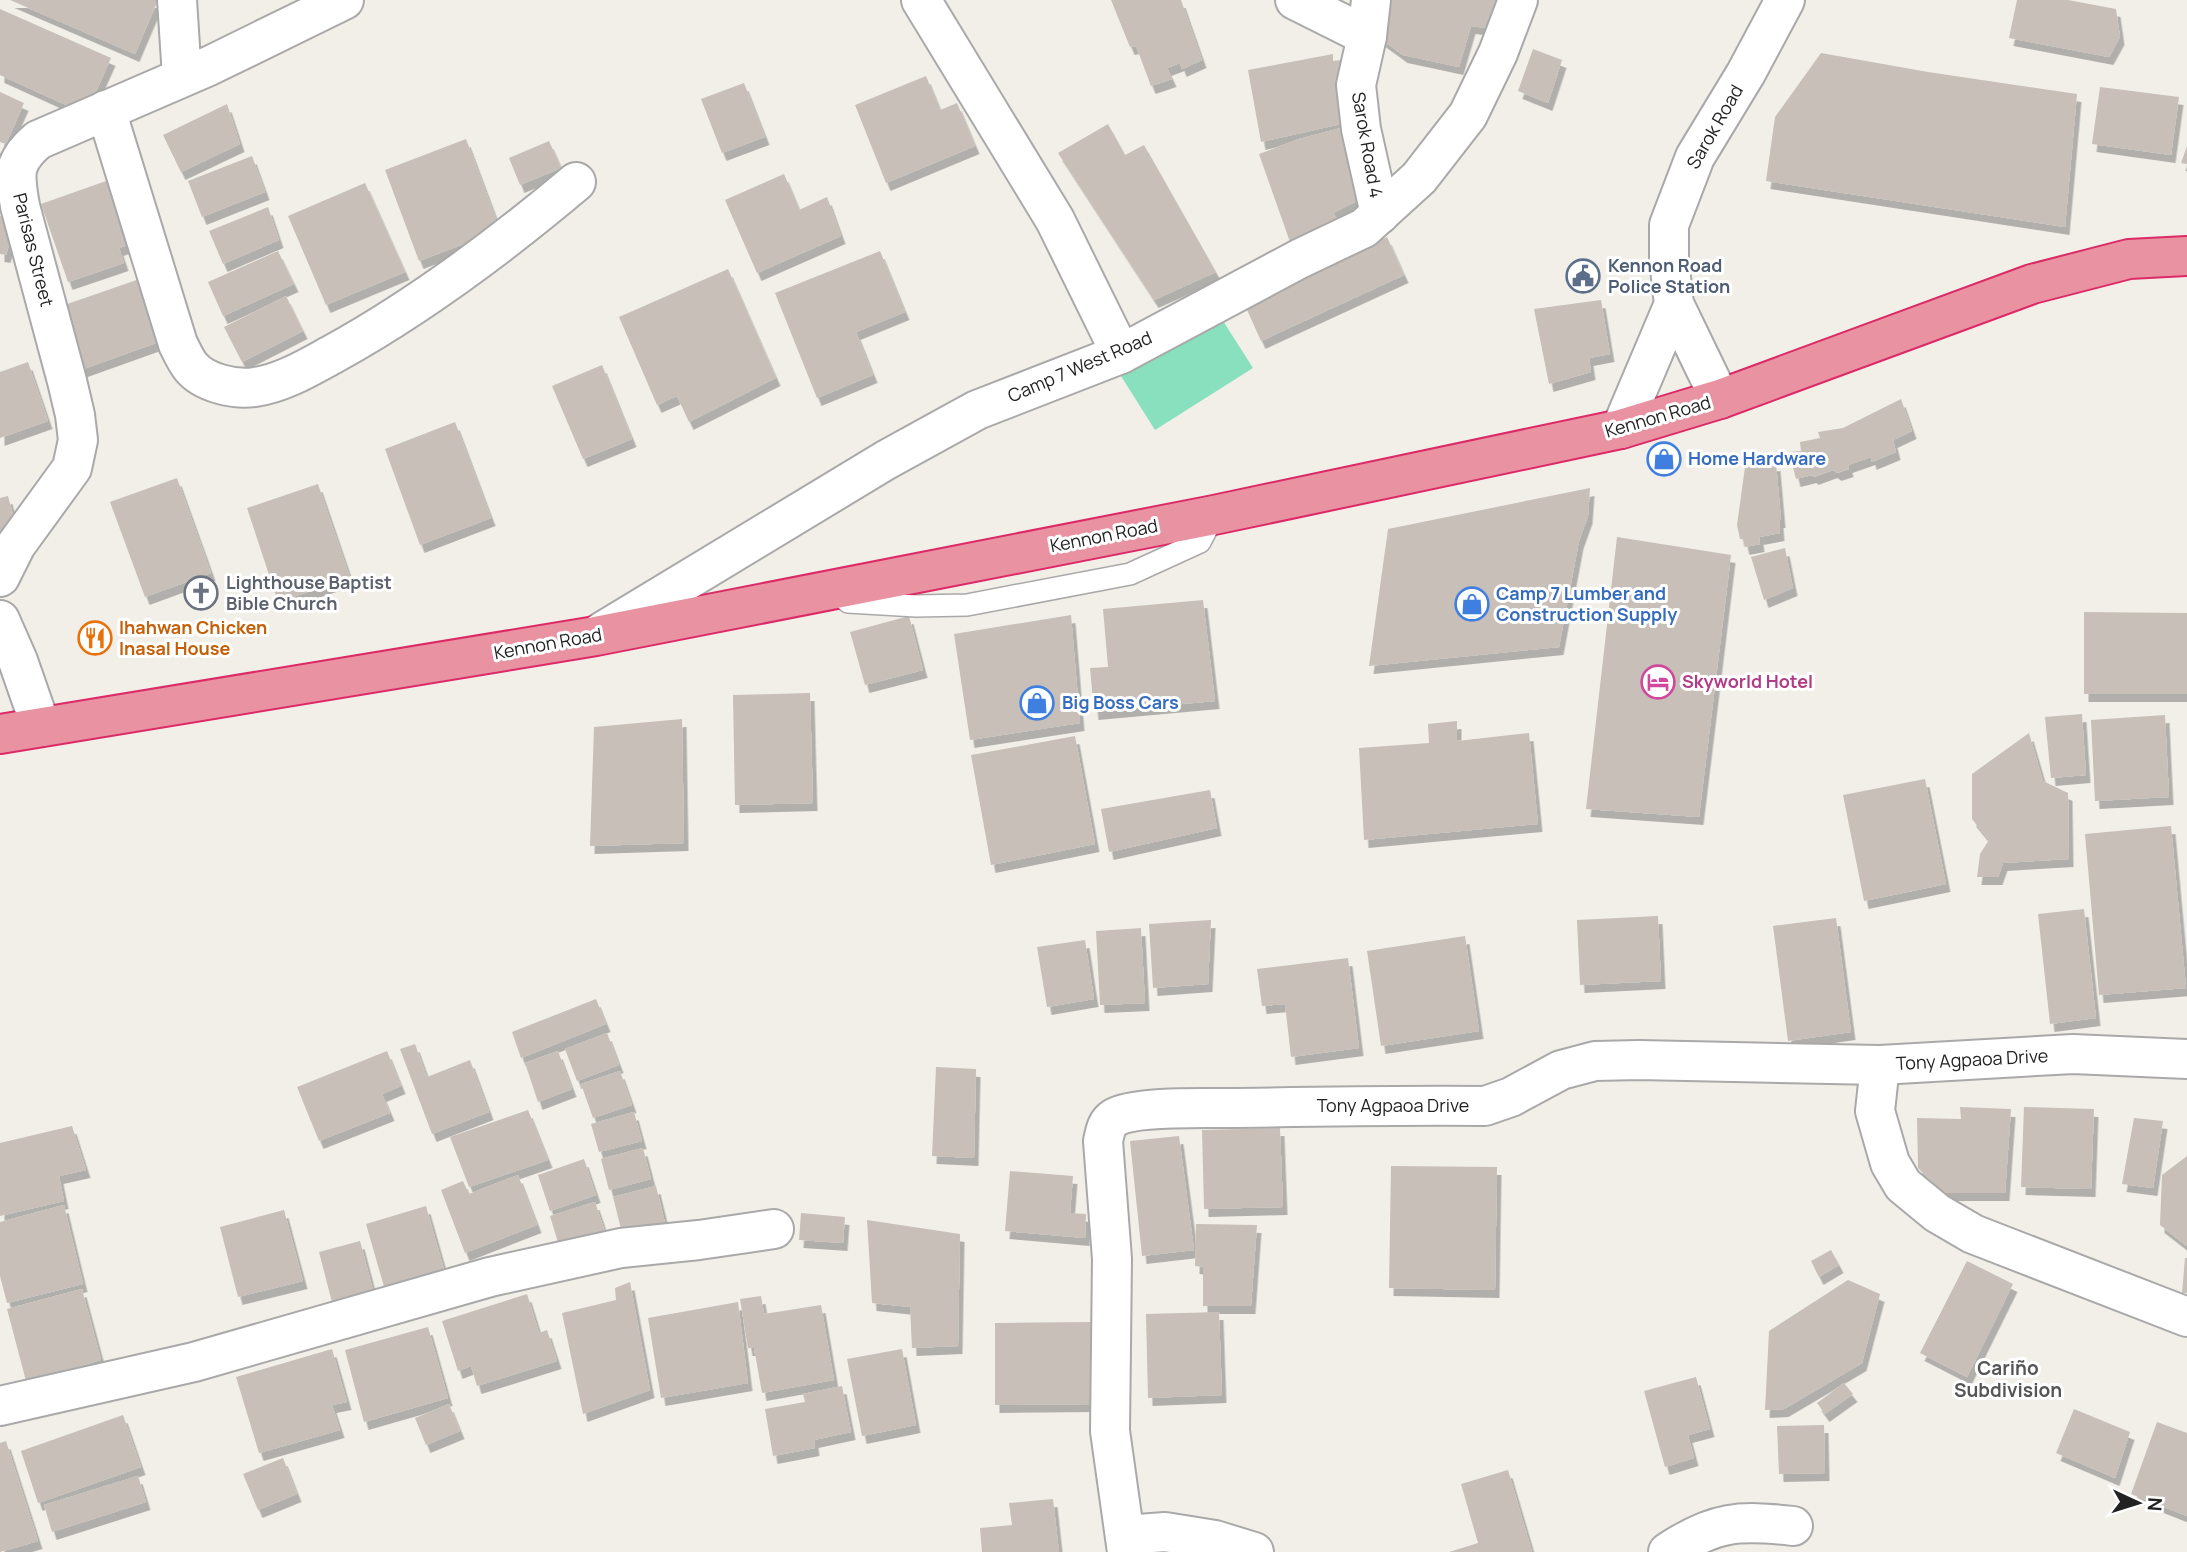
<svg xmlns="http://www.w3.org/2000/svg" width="2187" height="1552" viewBox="0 0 2187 1552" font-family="Manrope,sans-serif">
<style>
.pitch{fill:#88e0be}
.building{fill:#c7bfb8;filter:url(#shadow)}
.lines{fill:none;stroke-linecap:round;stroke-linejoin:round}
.lane-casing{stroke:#a9a9a9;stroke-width:24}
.street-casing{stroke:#a9a9a9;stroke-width:42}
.highway-casing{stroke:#dc2a67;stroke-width:42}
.lane{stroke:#fff;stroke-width:21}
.street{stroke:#fff;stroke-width:38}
.highway{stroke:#e892a2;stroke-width:38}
.labels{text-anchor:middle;stroke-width:6;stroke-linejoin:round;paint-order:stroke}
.street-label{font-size:18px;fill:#222;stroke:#fff}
.service-label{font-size:18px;font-weight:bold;fill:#4e5e75;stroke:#fff;text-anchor:start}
.shop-label{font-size:18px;font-weight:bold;fill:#366cbe;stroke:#fff;text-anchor:start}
.worship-label{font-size:18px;font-weight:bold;fill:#5b616d;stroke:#fff;text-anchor:start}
.food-label{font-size:18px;font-weight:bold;fill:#c56008;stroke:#fff;text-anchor:start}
.hotel-label{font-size:18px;font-weight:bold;fill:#b23c85;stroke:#fff;text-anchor:start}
.neighbourhood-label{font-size:19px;font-weight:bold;fill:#555;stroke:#fff}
</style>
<defs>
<filter id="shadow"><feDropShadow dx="4.5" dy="8" stdDeviation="0" flood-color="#0004"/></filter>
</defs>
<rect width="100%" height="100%" fill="#f2efe9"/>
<path class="pitch" d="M 1218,313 L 1253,368 L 1155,430 L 1121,376 Z"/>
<g class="building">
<path d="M 10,0 L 158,0 L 135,54 Z"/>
<path d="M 1111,0 L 1181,0 L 1202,60 L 1182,69 L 1180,63 L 1167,68 L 1172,79 L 1151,86 L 1136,46 L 1130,47 Z"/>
<path d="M 1389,0 L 1501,0 L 1494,29 L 1471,26 L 1459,67 L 1403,55 L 1381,39 Z"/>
<path d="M 2017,0 L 2068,0 L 2116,9 L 2120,37 L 2109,57 L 2009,38 Z"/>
<path d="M 0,9 L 111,58 L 86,114 L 0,75 Z"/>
<path d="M 1533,49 L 1562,60 L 1548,103 L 1518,91 Z"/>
<path d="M 1821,53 L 1928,72 L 2077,94 L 2065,227 L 1766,181 L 1775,117 Z"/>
<path d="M 1333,54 L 1333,61 L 1349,59 L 1350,122 L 1261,142 L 1248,70 Z"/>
<path d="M 926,76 L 940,110 L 957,103 L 975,146 L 886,183 L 855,105 Z"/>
<path d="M 744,83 L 765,137 L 722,153 L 701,99 Z"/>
<path d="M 2100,87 L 2179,97 L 2171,155 L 2092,144 Z"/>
<path d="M 0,92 L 24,103 L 6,144 L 0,142 Z"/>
<path d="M 227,104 L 240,144 L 181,172 L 163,135 Z"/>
<path d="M 1108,124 L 1125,155 L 1144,145 L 1216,272 L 1154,300 L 1058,153 Z"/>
<path d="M 1341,128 L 1355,174 L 1357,201 L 1333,213 L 1337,219 L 1290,242 L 1259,154 L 1299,139 Z"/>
<path d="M 466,139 L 500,230 L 419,261 L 385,170 Z"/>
<path d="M 549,141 L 561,168 L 520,185 L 509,158 Z"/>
<path d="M 2187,146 L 2187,164 L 2181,163 Z"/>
<path d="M 252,156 L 265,192 L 202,217 L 188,181 Z"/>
<path d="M 784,174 L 799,210 L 827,197 L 841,236 L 757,273 L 725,200 Z"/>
<path d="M 120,176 L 142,240 L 119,248 L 124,263 L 68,282 L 41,204 Z"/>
<path d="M 365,183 L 405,272 L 326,305 L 288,216 Z"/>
<path d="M 268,207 L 279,240 L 223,264 L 209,231 Z"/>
<path d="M 0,216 L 16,221 L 6,255 L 0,254 Z"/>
<path d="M 1387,237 L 1404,275 L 1261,341 L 1244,303 Z"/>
<path d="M 278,251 L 294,284 L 223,316 L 208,282 Z"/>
<path d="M 880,251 L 905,312 L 856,332 L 873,375 L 817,398 L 775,293 Z"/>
<path d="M 728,269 L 776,378 L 689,422 L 677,396 L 657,405 L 619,317 Z"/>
<path d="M 151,275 L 161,304 L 145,310 L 156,343 L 75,372 L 53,309 Z"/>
<path d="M 286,296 L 303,331 L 242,362 L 224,327 Z"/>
<path d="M 1601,300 L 1610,354 L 1589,358 L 1591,372 L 1549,384 L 1534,309 Z"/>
<path d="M 28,362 L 48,421 L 0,438 L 0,372 Z"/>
<path d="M 602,365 L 632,439 L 583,459 L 552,386 Z"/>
<path d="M 1901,399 L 1912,431 L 1893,440 L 1896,452 L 1872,462 L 1871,457 L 1848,465 L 1849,469 L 1837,473 L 1833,470 L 1814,477 L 1812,475 L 1796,479 L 1789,452 L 1801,451 L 1800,442 L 1820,438 L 1818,432 L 1843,428 Z"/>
<path d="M 455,422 L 491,518 L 420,545 L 385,449 Z"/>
<path d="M 1776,463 L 1781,520 L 1779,520 L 1780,533 L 1759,537 L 1760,544 L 1745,547 L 1743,539 L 1740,539 L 1737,525 L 1745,467 Z"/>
<path d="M 177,478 L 211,573 L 145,597 L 110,502 Z"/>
<path d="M 318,484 L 350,578 L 278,602 L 247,508 Z"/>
<path d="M 1590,488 L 1588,516 L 1579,541 L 1559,647 L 1369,666 L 1388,529 Z"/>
<path d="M 8,496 L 18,535 L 0,540 L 0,498 Z"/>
<path d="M 1617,537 L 1731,555 L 1699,817 L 1586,809 Z"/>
<path d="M 1785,548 L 1793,588 L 1764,600 L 1751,557 Z"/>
<path d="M 1203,600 L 1215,701 L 1094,712 L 1090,668 L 1108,667 L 1103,609 Z"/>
<path d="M 2084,612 L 2187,613 L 2187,694 L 2084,694 Z"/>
<path d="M 1071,615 L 1080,723 L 970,740 L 954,634 Z"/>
<path d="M 909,616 L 923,670 L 865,685 L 850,632 Z"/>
<path d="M 810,693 L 813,803 L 735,805 L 733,695 Z"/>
<path d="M 2082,714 L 2086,775 L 2051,778 L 2045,717 Z"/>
<path d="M 2165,715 L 2169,797 L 2095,801 L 2091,720 Z"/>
<path d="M 682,719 L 684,843 L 590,846 L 594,727 Z"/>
<path d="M 1457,721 L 1457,741 L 1529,733 L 1538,824 L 1364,840 L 1359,748 L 1429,743 L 1428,724 Z"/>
<path d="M 2029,733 L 2043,781 L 2068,793 L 2069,859 L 2003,863 L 1998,877 L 1977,877 L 1980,854 L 1989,840 L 1972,819 L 1972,774 Z"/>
<path d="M 1075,736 L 1095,844 L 991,865 L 971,755 Z"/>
<path d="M 1925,779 L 1946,884 L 1864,901 L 1843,795 Z"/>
<path d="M 1210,790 L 1217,828 L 1109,852 L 1101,809 Z"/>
<path d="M 2171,826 L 2186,988 L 2099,995 L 2085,834 Z"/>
<path d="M 2084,909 L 2096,1018 L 2050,1024 L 2038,914 Z"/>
<path d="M 1658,916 L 1661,981 L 1580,985 L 1577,920 Z"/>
<path d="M 1836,918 L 1851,1032 L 1788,1041 L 1773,926 Z"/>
<path d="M 1211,920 L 1208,984 L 1153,988 L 1149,924 Z"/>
<path d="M 1141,928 L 1145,1003 L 1100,1005 L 1096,931 Z"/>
<path d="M 1465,936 L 1479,1031 L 1381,1046 L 1367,951 Z"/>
<path d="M 1085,940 L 1094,999 L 1047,1007 L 1037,947 Z"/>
<path d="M 1348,958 L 1359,1048 L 1291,1057 L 1285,1004 L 1262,1006 L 1257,969 Z"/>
<path d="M 596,999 L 606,1024 L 521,1058 L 512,1032 Z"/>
<path d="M 607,1033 L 619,1065 L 577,1081 L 565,1049 Z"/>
<path d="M 415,1044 L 427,1077 L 470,1060 L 489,1112 L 432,1134 L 400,1049 Z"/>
<path d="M 387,1051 L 401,1086 L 382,1094 L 390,1113 L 319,1141 L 297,1087 Z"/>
<path d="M 558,1051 L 572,1089 L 538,1102 L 525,1063 Z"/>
<path d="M 936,1067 L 976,1069 L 974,1158 L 932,1156 Z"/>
<path d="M 620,1071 L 632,1105 L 593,1118 L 581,1084 Z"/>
<path d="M 1960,1107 L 2011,1109 L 2005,1193 L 1943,1193 L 1918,1168 L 1917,1118 L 1961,1119 Z"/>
<path d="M 2024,1107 L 2094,1109 L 2091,1189 L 2021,1187 Z"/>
<path d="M 528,1110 L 548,1160 L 469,1187 L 450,1137 Z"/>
<path d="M 634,1112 L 642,1141 L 599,1152 L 591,1124 Z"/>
<path d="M 2134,1118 L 2163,1121 L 2153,1188 L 2122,1184 Z"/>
<path d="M 72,1126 L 86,1170 L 59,1176 L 64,1201 L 0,1216 L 0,1143 Z"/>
<path d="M 1280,1128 L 1283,1207 L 1204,1209 L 1202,1130 Z"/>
<path d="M 1179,1136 L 1194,1250 L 1142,1256 L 1130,1141 Z"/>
<path d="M 643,1148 L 651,1179 L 609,1190 L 601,1159 Z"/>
<path d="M 2187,1156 L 2187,1246 L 2160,1225 L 2162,1175 Z"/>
<path d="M 584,1159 L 596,1195 L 550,1211 L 538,1175 Z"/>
<path d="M 1391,1166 L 1497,1167 L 1495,1290 L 1389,1288 Z"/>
<path d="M 1010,1171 L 1073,1176 L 1070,1213 L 1086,1214 L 1085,1238 L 1005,1231 Z"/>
<path d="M 518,1175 L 537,1225 L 465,1253 L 441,1190 L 463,1181 L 469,1194 Z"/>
<path d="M 656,1186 L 665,1223 L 622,1233 L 613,1197 Z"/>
<path d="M 595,1202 L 606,1235 L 560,1249 L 550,1216 Z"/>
<path d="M 64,1205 L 83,1284 L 7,1303 L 0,1276 L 0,1222 Z"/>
<path d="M 426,1206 L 447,1280 L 387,1297 L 366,1224 Z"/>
<path d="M 284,1210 L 303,1281 L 238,1297 L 220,1227 Z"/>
<path d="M 801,1213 L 845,1217 L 843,1243 L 799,1240 Z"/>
<path d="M 867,1220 L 960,1234 L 958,1346 L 912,1348 L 910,1307 L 872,1303 Z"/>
<path d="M 1196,1224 L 1257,1225 L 1251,1306 L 1203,1306 L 1203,1267 L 1195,1266 Z"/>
<path d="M 360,1241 L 375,1298 L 334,1310 L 319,1252 Z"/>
<path d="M 1831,1250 L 1839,1265 L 1819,1277 L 1811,1261 Z"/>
<path d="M 2185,1258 L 2187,1258 L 2187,1293 L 2182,1293 Z"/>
<path d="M 1967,1261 L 2013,1284 L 1967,1377 L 1920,1353 Z"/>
<path d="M 1848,1280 L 1880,1294 L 1862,1363 L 1784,1409 L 1765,1410 L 1769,1331 Z"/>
<path d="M 630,1282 L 650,1390 L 583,1414 L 562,1313 L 616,1300 L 615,1288 Z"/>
<path d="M 82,1289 L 101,1360 L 26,1381 L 7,1309 Z"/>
<path d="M 527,1294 L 539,1333 L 547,1330 L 557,1361 L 477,1386 L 471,1366 L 458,1371 L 442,1321 Z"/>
<path d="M 761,1296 L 764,1314 L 821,1305 L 834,1380 L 762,1393 L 754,1348 L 748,1348 L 740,1299 Z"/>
<path d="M 738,1302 L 748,1383 L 661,1398 L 648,1318 Z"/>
<path d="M 1219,1312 L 1222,1395 L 1148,1398 L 1146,1314 Z"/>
<path d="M 1093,1322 L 1093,1404 L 995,1405 L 995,1323 Z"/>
<path d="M 428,1327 L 448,1398 L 364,1422 L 345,1350 Z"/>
<path d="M 332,1349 L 347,1402 L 332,1405 L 340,1430 L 259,1453 L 236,1377 Z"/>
<path d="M 902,1349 L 916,1425 L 862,1436 L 847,1359 Z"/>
<path d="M 1696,1377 L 1710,1429 L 1688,1435 L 1694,1458 L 1665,1467 L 1644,1391 Z"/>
<path d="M 1844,1383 L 1853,1394 L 1825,1414 L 1817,1403 Z"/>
<path d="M 842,1386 L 851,1432 L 814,1440 L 815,1448 L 773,1456 L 765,1409 L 805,1402 L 803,1394 Z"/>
<path d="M 449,1404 L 460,1431 L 426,1445 L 415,1418 Z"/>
<path d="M 2074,1409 L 2130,1432 L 2115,1478 L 2056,1453 Z"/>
<path d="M 123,1415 L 141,1467 L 38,1503 L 21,1451 Z"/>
<path d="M 2157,1422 L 2187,1433 L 2187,1516 L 2131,1494 Z"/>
<path d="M 1824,1425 L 1825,1473 L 1779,1474 L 1777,1426 Z"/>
<path d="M 6,1441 L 38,1541 L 0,1552 L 0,1443 Z"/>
<path d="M 283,1458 L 297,1494 L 258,1510 L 243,1474 Z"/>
<path d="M 1508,1470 L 1532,1552 L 1449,1552 L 1478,1543 L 1461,1484 Z"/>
<path d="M 138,1476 L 146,1502 L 52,1532 L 44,1505 Z"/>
<path d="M 1053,1499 L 1059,1552 L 982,1552 L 980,1528 L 1012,1525 L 1009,1503 Z"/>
</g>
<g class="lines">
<defs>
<path id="lane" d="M 840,595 L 848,602 L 916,606 L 967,605 L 1130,574 L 1200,542 L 1214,515"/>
<g id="street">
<path d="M 177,0 L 182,77"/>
<path d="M 921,0 L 1055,220 L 1121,354"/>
<path d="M 1295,0 L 1367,36"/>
<path d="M 1371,0 L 1367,36 L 1356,85 L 1361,129 L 1380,214"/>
<path d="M 106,110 L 178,344 C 182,352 186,361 191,367 C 204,383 235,390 255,387 C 283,383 309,367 333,354 C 420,306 500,246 576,182"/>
<path d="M 1720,399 L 1674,304 L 1669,260 L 1669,225 L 1695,157 L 1746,73 L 1785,0"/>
<path d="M 1621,429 L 1674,304"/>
<path d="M 0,577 L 16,545 L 72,468 L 78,440 L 75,415 L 67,381 L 20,206 C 15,175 11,163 38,140 L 209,66 L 344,0"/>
<path d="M 0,620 L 18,661 L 41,727"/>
<path d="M 600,633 L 886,460 L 977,410 L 1121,354 L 1299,259 L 1364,228 L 1419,178 L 1468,115 L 1498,53 L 1518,0"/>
<path d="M 1880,1065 L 1875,1111 L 1890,1163 L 1903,1185 L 1937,1213 L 1973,1234 L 2187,1317"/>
<path d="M 0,1406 L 194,1362 L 490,1277 L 621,1248 L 699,1240 L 774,1229"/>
<path d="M 1125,1535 L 1165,1532 L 1215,1540 L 1254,1552"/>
<path d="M 1127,1552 L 1110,1431 L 1112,1259 L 1103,1141 C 1105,1133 1106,1123 1114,1118 C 1132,1106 1203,1108 1226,1108 C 1313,1107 1399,1105 1485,1106 L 1511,1097 L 1561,1070 L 1595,1061 L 1639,1060 L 1880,1065 L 2073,1054 L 2187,1059"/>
<path d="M 1668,1552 C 1715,1521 1739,1520 1793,1526"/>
</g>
<path id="highway" d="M 0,734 L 596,636 L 1214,515 L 1621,429 L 1720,399 L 2032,284 L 2129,259 L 2187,256"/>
</defs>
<use href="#lane" class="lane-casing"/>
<use href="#street" class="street-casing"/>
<use href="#highway" class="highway-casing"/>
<use href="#lane" class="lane"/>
<use href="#street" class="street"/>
<use href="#highway" class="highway"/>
</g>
<defs>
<symbol id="civic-ring" viewBox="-11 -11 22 22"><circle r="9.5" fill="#fff" stroke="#5c6f8a" stroke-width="1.5"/><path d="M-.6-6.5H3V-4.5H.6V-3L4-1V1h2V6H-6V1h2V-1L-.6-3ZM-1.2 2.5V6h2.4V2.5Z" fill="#5c6f8a"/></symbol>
<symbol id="shop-ring" viewBox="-11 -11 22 22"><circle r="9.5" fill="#fff" stroke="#3f7fe0" stroke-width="1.5"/><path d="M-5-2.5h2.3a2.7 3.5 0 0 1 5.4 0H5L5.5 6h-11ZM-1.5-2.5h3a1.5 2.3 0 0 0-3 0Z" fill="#3f7fe0"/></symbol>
<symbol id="church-ring" viewBox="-11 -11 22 22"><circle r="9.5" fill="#fff" stroke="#6b7280" stroke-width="1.5"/><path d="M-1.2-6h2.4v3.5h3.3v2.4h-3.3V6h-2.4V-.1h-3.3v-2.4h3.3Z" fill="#6b7280"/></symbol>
<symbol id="restaurant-ring" viewBox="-11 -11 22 22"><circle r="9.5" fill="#fff" stroke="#e8710a" stroke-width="1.5"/><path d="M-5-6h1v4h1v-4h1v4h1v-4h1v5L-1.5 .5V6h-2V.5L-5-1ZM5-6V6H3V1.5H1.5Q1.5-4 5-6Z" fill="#e8710a"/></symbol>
<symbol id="hotel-ring" viewBox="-11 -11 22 22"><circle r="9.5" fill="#fff" stroke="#d1479c" stroke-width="1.5"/><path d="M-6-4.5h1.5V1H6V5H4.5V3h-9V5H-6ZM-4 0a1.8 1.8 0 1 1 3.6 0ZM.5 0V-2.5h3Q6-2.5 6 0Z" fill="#d1479c"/></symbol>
</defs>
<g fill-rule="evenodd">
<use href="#civic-ring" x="1564" y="257" width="38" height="38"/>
<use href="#shop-ring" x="1645" y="440" width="38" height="38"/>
<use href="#church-ring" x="182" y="574" width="38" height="38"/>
<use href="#shop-ring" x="1453" y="585" width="38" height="38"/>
<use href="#restaurant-ring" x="76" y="619" width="38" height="38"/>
<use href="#hotel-ring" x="1639" y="663" width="38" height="38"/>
<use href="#shop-ring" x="1018" y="684" width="38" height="38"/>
</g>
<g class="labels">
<g class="street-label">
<text transform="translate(1715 127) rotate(-60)" y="6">Sarok Road</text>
<text transform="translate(1367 145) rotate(80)" y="6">Sarok Road 4</text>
<text transform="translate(33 250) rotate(76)" y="6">Parisas Street</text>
<text transform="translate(1080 367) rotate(-23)" y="6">Camp 7 West Road</text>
<text transform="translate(1658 417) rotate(-16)" y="6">Kennon Road</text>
<text transform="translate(1104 536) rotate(-11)" y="6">Kennon Road</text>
<text transform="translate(548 644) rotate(-10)" y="6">Kennon Road</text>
<text transform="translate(1972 1060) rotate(-3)" y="6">Tony Agpaoa Drive</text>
<text x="1393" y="1112">Tony Agpaoa Drive</text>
</g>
<g class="service-label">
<text x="1608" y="272">Kennon Road<tspan x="1608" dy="21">Police Station</tspan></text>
</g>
<g class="shop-label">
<text x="1688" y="465">Home Hardware</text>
<text x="1496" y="600">Camp 7 Lumber and<tspan x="1496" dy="21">Construction Supply</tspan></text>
<text x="1062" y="709">Big Boss Cars</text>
</g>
<g class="worship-label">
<text x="226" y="589">Lighthouse Baptist<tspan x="226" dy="21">Bible Church</tspan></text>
</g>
<g class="food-label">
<text x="119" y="634">Ihahwan Chicken<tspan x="119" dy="21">Inasal House</tspan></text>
</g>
<g class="hotel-label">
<text x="1682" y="688">Skyworld Hotel</text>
</g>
<g class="neighbourhood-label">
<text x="2008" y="1375">Cariño<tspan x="2008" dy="22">Subdivision</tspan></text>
</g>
</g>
<g transform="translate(2138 1503) rotate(94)" stroke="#ffffff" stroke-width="5" paint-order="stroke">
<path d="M0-5L12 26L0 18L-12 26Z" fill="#222222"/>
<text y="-10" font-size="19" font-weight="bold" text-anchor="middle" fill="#222222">N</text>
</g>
</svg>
